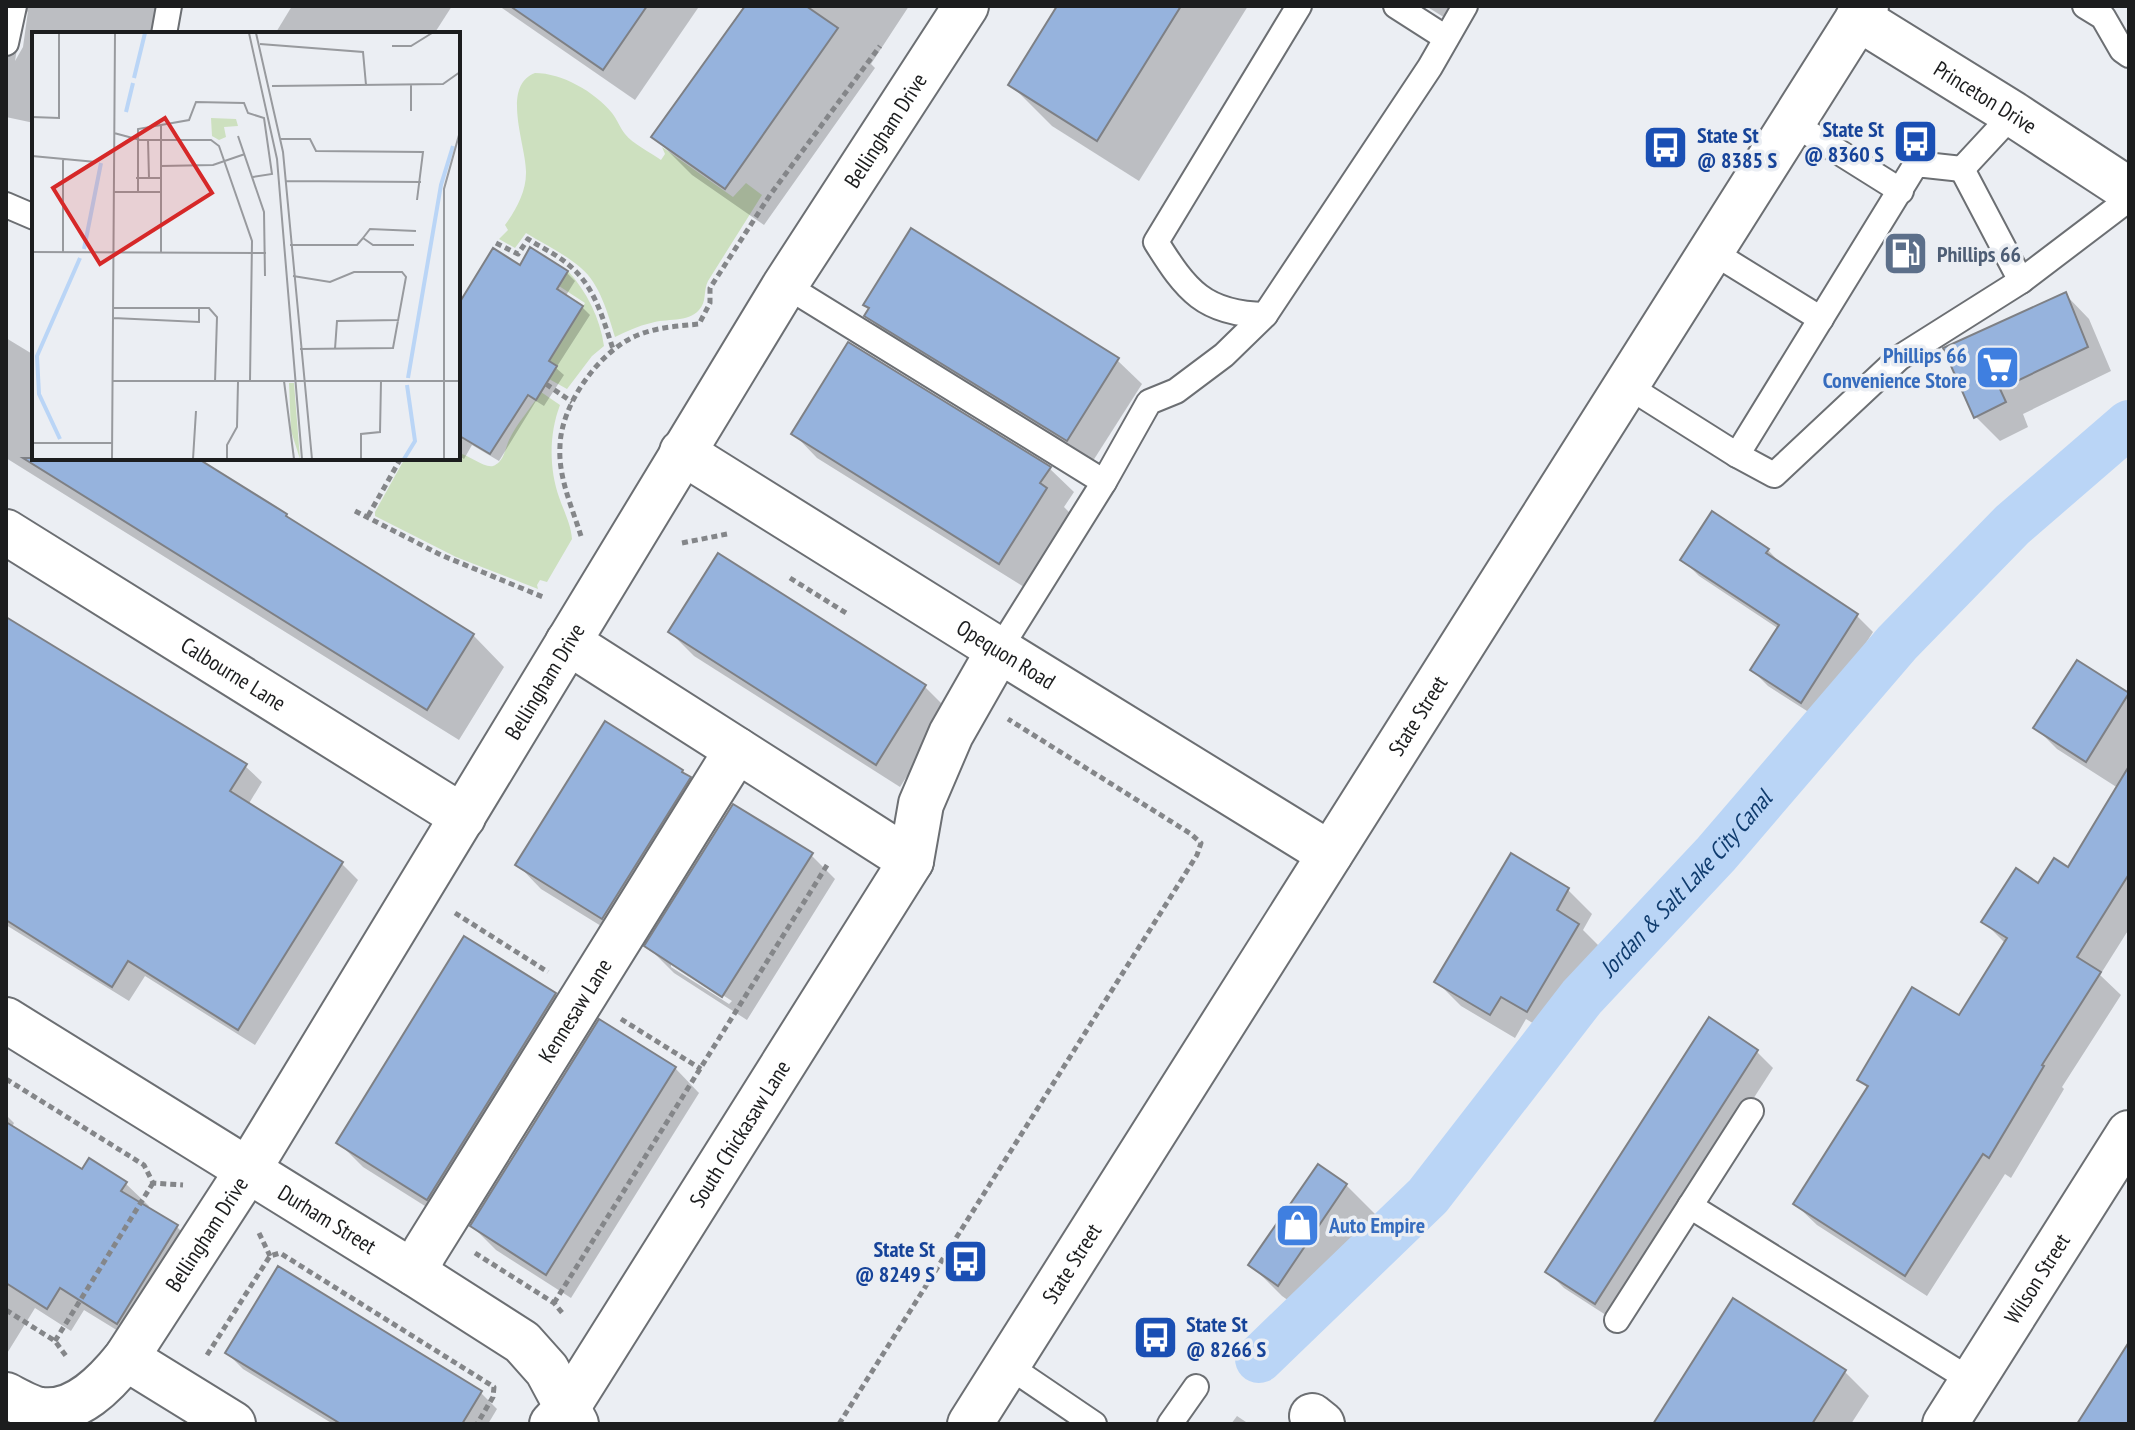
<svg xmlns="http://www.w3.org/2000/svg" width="2135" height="1430" viewBox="0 0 2135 1430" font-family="'PT Sans Narrow',sans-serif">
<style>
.green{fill:#cde0bf}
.shadow{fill:#0003;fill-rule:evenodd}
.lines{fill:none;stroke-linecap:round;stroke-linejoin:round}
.canal{stroke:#bad5f6;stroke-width:48}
.building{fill:#96b3dd;stroke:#7e8085;stroke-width:2}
.service-casing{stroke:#6c6f73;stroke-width:28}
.minor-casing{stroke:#6c6f73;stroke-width:48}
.tertiary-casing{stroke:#6c6f73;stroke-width:48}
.primary-casing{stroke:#6c6f73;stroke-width:48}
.path{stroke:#848689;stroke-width:5;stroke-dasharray:6 4;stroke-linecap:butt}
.service{stroke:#fff;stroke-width:24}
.minor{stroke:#fff;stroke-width:44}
.tertiary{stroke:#fff;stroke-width:44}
.primary{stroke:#fff;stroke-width:44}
.labels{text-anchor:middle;stroke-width:7;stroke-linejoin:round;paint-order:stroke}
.street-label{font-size:22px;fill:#1c1d1e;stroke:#ebeef3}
.transit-label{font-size:22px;font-weight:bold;fill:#164399;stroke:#ebeef3;text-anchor:end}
.service-label{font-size:22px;font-weight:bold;fill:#4e5e75;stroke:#ebeef3;text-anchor:start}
.shop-label{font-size:22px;font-weight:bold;fill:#366cbe;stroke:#ebeef3;text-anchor:end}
.water-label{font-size:24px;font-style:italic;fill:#103c6e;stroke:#ebeef3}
.inset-river{fill:none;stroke:#bad5f6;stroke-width:4}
.inset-road{fill:none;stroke:#989a9e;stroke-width:2}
.view{fill:#d62828;fill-opacity:0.15;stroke:#d62828;stroke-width:4}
.inset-edge{fill:none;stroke:#1c1d1e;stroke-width:4}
</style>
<rect width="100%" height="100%" fill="#ebeef3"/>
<g class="green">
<path d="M 535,73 C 562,73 595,92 612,113 C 617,119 620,128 625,134 C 633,144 650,152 661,160 L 665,154 L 662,147 L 733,197 L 746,183 L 762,195 L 708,281 C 703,291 707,302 699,310 C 688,323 666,318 651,323 C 638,326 627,331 615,337 C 608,314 600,284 581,268 C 565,254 544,244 526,233 L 515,248 L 499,239 L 508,230 L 505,225 C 516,210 526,192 526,173 C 527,147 500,86 535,73 Z"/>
<path d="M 568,271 C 587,292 600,318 604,346 L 592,356 L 567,389 L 549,379 L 557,366 L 549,361 L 585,303 L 559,286 Z"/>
<path d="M 541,392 L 560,405 C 549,434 549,468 559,497 C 564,512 571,524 572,539 L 547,582 L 540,580 L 537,585 L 538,589 L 456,557 L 375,516 L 375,512 L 405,458 L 458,458 L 458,453 C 469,455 484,468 493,466 C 504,462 505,449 509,440 C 517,423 531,408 541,392 Z"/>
</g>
<g class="shadow">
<path d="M 6,6 L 156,6 L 151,34 L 34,34 L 34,123 L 6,117 ZM 28,11 L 23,47 L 15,61 L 21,24 Z"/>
<path d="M 292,6 L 452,6 L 434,34 L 275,34 Z"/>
<path d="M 499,6 L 696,6 L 698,8 L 635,100 Z"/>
<path d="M 748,6 L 909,6 L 871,64 L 875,68 L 764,225 L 692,175 L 654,137 Z"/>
<path d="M 1059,6 L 1248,6 L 1139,181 L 1052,126 L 1010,84 Z"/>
<path d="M 1426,6 L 1475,6 L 1461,28 Z"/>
<path d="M 531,250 L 567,273 L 575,281 L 565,297 L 582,307 L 590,315 L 556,368 L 564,375 L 544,406 L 536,401 L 499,461 L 472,445 L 464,459 L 458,455 L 458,309 L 521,267 Z"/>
<path d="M 2065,294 L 2089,319 L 2111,371 L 2023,414 L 2028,427 L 2000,441 L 1976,417 L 1946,349 Z"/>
<path d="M 867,316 L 1117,360 L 1142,384 L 1091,464 L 891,340 Z"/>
<path d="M 6,338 L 34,355 L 34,458 L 193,458 L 473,635 L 504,667 L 459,740 L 6,458 Z"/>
<path d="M 793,433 L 1049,468 L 1074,492 L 1064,507 L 1070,513 L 1024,587 L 817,458 Z"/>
<path d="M 1768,550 L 1784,567 L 1857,616 L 1873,632 L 1818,718 L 1768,686 L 1752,670 L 1779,629 L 1699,576 L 1683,560 Z"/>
<path d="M 6,619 L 245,766 L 262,782 L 248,805 L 342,864 L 358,880 L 255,1045 L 145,976 L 129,1001 L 6,925 Z"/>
<path d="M 670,632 L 925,687 L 949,711 L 900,787 L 694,656 Z"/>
<path d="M 2078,663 L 2129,696 L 2129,929 L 2100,975 L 2121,995 L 2062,1087 L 2064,1089 L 2011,1178 L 2005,1174 L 1927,1296 L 1817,1225 L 1795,1204 L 1868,1089 L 1860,1080 L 1960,1018 L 2006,944 L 1984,922 L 2039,886 L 2069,870 L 2118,788 L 2057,749 L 2036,728 Z"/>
<path d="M 682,771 L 714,803 L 627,942 L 541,889 L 517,864 Z"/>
<path d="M 811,855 L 835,879 L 747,1020 L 674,973 L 647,946 ZM 671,962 L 732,1001 L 729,1004 L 671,967 Z"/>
<path d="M 1568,890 L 1592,914 L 1583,930 L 1602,949 L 1551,1034 L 1526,1019 L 1515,1038 L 1461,1006 L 1436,981 Z"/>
<path d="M 555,994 L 579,1018 L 452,1223 L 363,1167 L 339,1143 Z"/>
<path d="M 1709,1020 L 1757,1052 L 1773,1068 L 1612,1319 L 1564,1288 L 1548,1272 Z"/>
<path d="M 600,1022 L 675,1068 L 699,1093 L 571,1298 L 496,1250 L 472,1226 Z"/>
<path d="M 6,1115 L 14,1123 L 12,1127 L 82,1172 L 125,1183 L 149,1206 L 147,1209 L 177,1227 L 200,1250 L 141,1345 L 84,1310 L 71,1331 L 35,1308 L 6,1355 Z"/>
<path d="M 1319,1167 L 1346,1185 L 1377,1216 L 1309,1315 L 1282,1296 L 1251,1265 Z"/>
<path d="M 227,1353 L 481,1393 L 497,1409 L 488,1424 L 333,1424 L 243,1369 Z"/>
<path d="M 1845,1372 L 1869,1396 L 1851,1424 L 1656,1424 Z"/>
<path d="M 1237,1416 L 1249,1424 L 1231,1424 Z"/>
</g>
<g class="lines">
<path class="canal" id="s1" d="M 1259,1359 L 1428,1196 L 1582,997 L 1716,854 L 1897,643 L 2012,525 L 2129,424"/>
</g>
<g class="building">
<path d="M 510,6 L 647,6 L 603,70 Z"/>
<path d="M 745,6 L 806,6 L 838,28 L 725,189 L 651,137 Z"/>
<path d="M 1057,6 L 1181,6 L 1097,141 L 1008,85 Z"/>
<path d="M 911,228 L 1119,358 L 1067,441 L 864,316 L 869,308 L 863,305 Z"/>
<path d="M 530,247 L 568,271 L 557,289 L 583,306 L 549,361 L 557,366 L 536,400 L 528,395 L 490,454 L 458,435 L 458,305 L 493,248 L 520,265 Z"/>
<path d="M 2066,292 L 2088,347 L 2000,389 L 2006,402 L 1974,418 L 1943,348 Z"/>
<path d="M 848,342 L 1051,467 L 1040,483 L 1047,488 L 999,564 L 791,434 Z"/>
<path d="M 23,458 L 197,458 L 287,514 L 286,516 L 474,634 L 427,710 Z"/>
<path d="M 1712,511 L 1769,549 L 1766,553 L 1858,614 L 1801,703 L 1750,670 L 1779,625 L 1680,560 Z"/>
<path d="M 718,553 L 926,685 L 876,765 L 668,632 Z"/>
<path d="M 6,617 L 247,764 L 230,791 L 343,862 L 238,1030 L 128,961 L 112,987 L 6,920 Z"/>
<path d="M 2077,660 L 2129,693 L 2086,762 L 2033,728 Z"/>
<path d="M 605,721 L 683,770 L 682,772 L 691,777 L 602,919 L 515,865 Z"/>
<path d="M 2129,766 L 2129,874 L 2077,957 L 2101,972 L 2042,1065 L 2044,1066 L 1989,1158 L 1983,1154 L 1905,1276 L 1793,1204 L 1868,1086 L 1857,1080 L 1912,987 L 1959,1015 L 2007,938 L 1981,922 L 2016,868 L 2038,883 L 2054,858 L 2068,867 Z"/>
<path d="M 733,804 L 813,853 L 722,997 L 644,946 Z"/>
<path d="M 1511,853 L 1569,888 L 1557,910 L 1579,924 L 1527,1012 L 1501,997 L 1490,1015 L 1434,982 Z"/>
<path d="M 464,936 L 556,993 L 427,1200 L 336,1143 Z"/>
<path d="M 1709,1017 L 1758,1050 L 1595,1304 L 1545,1272 Z"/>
<path d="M 599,1019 L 676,1067 L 546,1275 L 470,1226 Z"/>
<path d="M 6,1122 L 82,1169 L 89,1158 L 127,1182 L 121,1191 L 178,1225 L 117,1324 L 60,1288 L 47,1309 L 6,1283 Z"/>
<path d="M 1318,1164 L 1347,1184 L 1278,1286 L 1248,1265 Z"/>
<path d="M 278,1266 L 482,1391 L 462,1424 L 341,1424 L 225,1353 Z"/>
<path d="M 1733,1298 L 1846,1370 L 1812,1424 L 1653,1424 Z"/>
<path d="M 2129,1342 L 2129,1424 L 2077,1424 Z"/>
</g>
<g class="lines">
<defs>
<g id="service">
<path d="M 1299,6 L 1156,242 C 1186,290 1204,314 1265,315 L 1430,67 L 1465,6"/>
<path d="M 1396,6 L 1446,38"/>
<path d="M 2085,6 L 2103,17 L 2122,50 L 2129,55"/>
<path d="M 164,34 L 169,6"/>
<path d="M 6,43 L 14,6"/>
<path d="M 1791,122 L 1901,191"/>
<path d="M 1962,169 L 2021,281"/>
<path d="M 6,205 L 34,217"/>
<path d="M 1711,251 L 1821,319"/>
<path d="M 785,285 L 1104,482 L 999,650"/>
<path d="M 1626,385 L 1737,455 L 1774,475 L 1899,358 L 2021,281 L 2129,199"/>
<path d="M 1737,455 L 1916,164 L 1962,169 L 2013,114"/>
<path d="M 1104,482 L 1149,402 L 1176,391 L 1224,355 L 1265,315"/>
<path d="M 1690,1206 L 1972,1381"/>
<path d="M 1617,1320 L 1751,1111"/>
<path d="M 1007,1365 L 1094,1424"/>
<path d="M 1170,1424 L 1196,1387"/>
</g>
<g id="minor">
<path id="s2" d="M 682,452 L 999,650 L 1330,854"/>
<path id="s3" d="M 6,532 L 463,817"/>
<path d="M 568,642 L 911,861"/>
<path id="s4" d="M 6,1020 L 414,1273 L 522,1342 L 547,1370 L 576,1424"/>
<path id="s5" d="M 414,1273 L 425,1251 L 737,750"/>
<path d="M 126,1358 L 233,1424"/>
<path id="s6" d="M 6,1395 C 16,1400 31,1409 42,1410 C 77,1414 106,1383 126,1358 L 248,1170 L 785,285 L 966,6"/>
<path d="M 1312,1416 L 1322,1424"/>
<path id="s7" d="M 552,1424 L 567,1408 L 911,861 L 921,804 L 951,734 L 999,650"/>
<path id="s8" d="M 1945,1424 L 2129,1133"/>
</g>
<g id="tertiary">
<path id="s9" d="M 1858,18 L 2013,114 L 2129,190"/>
</g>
<g id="primary">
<path id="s10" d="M 970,1424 L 1866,6"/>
</g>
</defs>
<use href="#service" class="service-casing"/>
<use href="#minor" class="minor-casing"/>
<use href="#tertiary" class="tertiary-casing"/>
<use href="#primary" class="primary-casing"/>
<g class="path">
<path d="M 496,243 L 518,254 L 528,239 C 542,248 558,255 570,266 C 595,287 603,319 613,349"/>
<path d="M 546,384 L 572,402"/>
<path d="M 355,511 L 441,555 L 543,597"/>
<path d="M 368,516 L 401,458"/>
<path d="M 581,536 C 572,507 558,477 560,446 C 561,404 600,350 638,335 C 658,327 679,326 699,324 L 710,303 L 710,288 L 770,195 L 880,46"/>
<path d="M 682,543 L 727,534"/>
<path d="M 790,578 L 846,613 L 849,612"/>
<path d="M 455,913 L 548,972"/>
<path d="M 621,1019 L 701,1069"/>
<path d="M 6,1079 L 144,1165 L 153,1183 L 183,1185"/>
<path d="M 259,1233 L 270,1256"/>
<path d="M 475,1253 L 554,1303 L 564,1315"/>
<path d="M 554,1303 L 829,862"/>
<path d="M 6,1310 L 55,1341 L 66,1356"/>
<path d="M 55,1341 L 153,1183"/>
<path d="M 207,1355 L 270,1256 L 280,1253 L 494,1387 L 493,1397 L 477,1424"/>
<path d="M 839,1424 L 1197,855 L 1201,843 L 1191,834 L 1008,719"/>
</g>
<use href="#service" class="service"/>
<use href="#minor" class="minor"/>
<use href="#tertiary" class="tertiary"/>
<use href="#primary" class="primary"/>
</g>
<defs>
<symbol id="bus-square" viewBox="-11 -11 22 22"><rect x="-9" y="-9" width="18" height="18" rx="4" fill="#1a4fb4" stroke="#ebeef3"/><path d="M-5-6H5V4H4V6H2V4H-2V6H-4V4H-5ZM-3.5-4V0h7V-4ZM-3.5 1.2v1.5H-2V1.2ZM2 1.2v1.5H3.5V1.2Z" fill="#fff"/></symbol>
<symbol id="fuel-square" viewBox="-11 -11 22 22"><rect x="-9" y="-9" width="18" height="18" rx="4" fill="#5c6f8a" stroke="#ebeef3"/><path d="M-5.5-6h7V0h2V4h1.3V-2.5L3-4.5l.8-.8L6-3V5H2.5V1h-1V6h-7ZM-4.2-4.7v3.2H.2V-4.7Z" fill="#fff"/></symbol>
<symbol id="supermarket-square" viewBox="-11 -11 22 22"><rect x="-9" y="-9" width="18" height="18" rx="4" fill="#3f7fe0" stroke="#ebeef3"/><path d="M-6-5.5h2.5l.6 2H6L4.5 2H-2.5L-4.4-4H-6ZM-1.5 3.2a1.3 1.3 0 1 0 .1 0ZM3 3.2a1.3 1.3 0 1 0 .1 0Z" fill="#fff"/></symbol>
<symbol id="shop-square" viewBox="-11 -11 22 22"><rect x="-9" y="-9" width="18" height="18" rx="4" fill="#3f7fe0" stroke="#ebeef3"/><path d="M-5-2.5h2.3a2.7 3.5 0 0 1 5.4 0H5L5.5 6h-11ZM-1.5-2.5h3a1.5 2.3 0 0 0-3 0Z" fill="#fff"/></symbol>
</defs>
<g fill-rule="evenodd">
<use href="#bus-square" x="1890" y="116" width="51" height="51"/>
<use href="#bus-square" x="1640" y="122" width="51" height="51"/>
<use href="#fuel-square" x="1880" y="228" width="51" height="51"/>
<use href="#supermarket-square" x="1972" y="342" width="51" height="51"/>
<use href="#shop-square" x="1272" y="1200" width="51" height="51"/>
<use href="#bus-square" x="940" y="1236" width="51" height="51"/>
<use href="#bus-square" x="1130" y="1312" width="51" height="51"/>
</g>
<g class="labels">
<g class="street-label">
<text dy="8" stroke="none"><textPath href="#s9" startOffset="150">Princeton Drive</textPath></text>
<text dy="8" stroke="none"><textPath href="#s6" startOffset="1586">Bellingham Drive</textPath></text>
<text dy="8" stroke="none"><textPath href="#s2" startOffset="382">Opequon Road</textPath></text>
<text dy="8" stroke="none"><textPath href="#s3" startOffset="268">Calbourne Lane</textPath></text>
<text dy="8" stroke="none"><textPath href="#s6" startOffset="938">Bellingham Drive</textPath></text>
<text dy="8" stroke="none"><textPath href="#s10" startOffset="838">State Street</textPath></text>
<text dy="8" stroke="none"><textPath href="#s5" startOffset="308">Kennesaw Lane</textPath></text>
<text dy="8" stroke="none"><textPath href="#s7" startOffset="346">South Chickasaw Lane</textPath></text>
<text dy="8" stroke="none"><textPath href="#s4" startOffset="378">Durham Street</textPath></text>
<text dy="8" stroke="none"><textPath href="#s6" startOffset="290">Bellingham Drive</textPath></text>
<text dy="8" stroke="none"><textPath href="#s10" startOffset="190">State Street</textPath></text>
<text dy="8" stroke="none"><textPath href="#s8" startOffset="172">Wilson Street</textPath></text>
</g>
<g class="transit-label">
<text x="1884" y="137">State St<tspan x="1884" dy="25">@ 8360 S</tspan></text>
<text x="1697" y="143" text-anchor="start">State St<tspan x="1697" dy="25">@ 8385 S</tspan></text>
<text x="935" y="1257">State St<tspan x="935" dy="25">@ 8249 S</tspan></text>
<text x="1186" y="1332" text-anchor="start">State St<tspan x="1186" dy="25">@ 8266 S</tspan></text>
</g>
<g class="service-label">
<text x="1937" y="262">Phillips 66</text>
</g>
<g class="shop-label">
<text x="1967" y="363">Phillips 66<tspan x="1967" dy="25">Convenience Store</tspan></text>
<text x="1329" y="1233" text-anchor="start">Auto Empire</text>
</g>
<g class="water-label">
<text dy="8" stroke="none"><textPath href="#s1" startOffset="640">Jordan &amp; Salt Lake City Canal</textPath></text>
</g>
</g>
<g transform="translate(32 32)">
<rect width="428" height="428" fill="#ebeef3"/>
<path d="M 179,86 L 204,87 L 206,94 L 192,95 L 194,105 L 187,108 L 180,104 ZM 257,351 L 262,351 L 268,427 L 259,399 Z" fill="#cde0bf"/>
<path class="inset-river" d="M 102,46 L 113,1M 94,80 L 101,51M 52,217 L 69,131M 376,346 L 409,153 L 421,114M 28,407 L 7,362 L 5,324 L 48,226M 372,427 L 383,409 L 375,353"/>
<path class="inset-road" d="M 217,1 L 245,127 L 270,427M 224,1 L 251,120 L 280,427M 228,12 L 331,20 L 334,53M 360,14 L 379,14 L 400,1M 379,53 L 379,79M 240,54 L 411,52 L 428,40M 0,85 L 27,86 L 27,1M 82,101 L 108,108 L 179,108 L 187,114 L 220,209 L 218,349M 206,104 L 232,180 L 233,244M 249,107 L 278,107 L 284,119 L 391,120 L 385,168M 116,108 L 117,146M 0,124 L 64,130M 129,134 L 181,133 L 213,122M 104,146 L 129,146M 254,149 L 389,150M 82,160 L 129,160M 106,160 L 106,97 L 157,88 L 164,70 L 212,71 L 216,81 L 232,86 L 240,142 L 221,145M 331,206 L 338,197 L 384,199M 258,213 L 325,213 L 331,206 L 341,213 L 382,213M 0,220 L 234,221M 31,221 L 31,128M 129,221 L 129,94M 261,244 L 298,250 L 322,240 L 370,240 L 374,245 L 361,316 L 268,317M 81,276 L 177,276 L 185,285 L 183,350M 81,286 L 167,290 L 167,276M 303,317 L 305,289 L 367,288M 81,349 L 428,349M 252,349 L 262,427M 0,411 L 80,411M 80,427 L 83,1M 161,427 L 164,379M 195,427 L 195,413 L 205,395 L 206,350M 329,427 L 329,402 L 348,400 L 349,349M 412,427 L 412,157 L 427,103"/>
<path class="view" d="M 133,86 L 180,161 L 68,232 L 21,156 Z"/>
<rect width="428" height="428" class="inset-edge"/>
</g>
<rect width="2135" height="1430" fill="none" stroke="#1c1d1e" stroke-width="16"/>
</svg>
